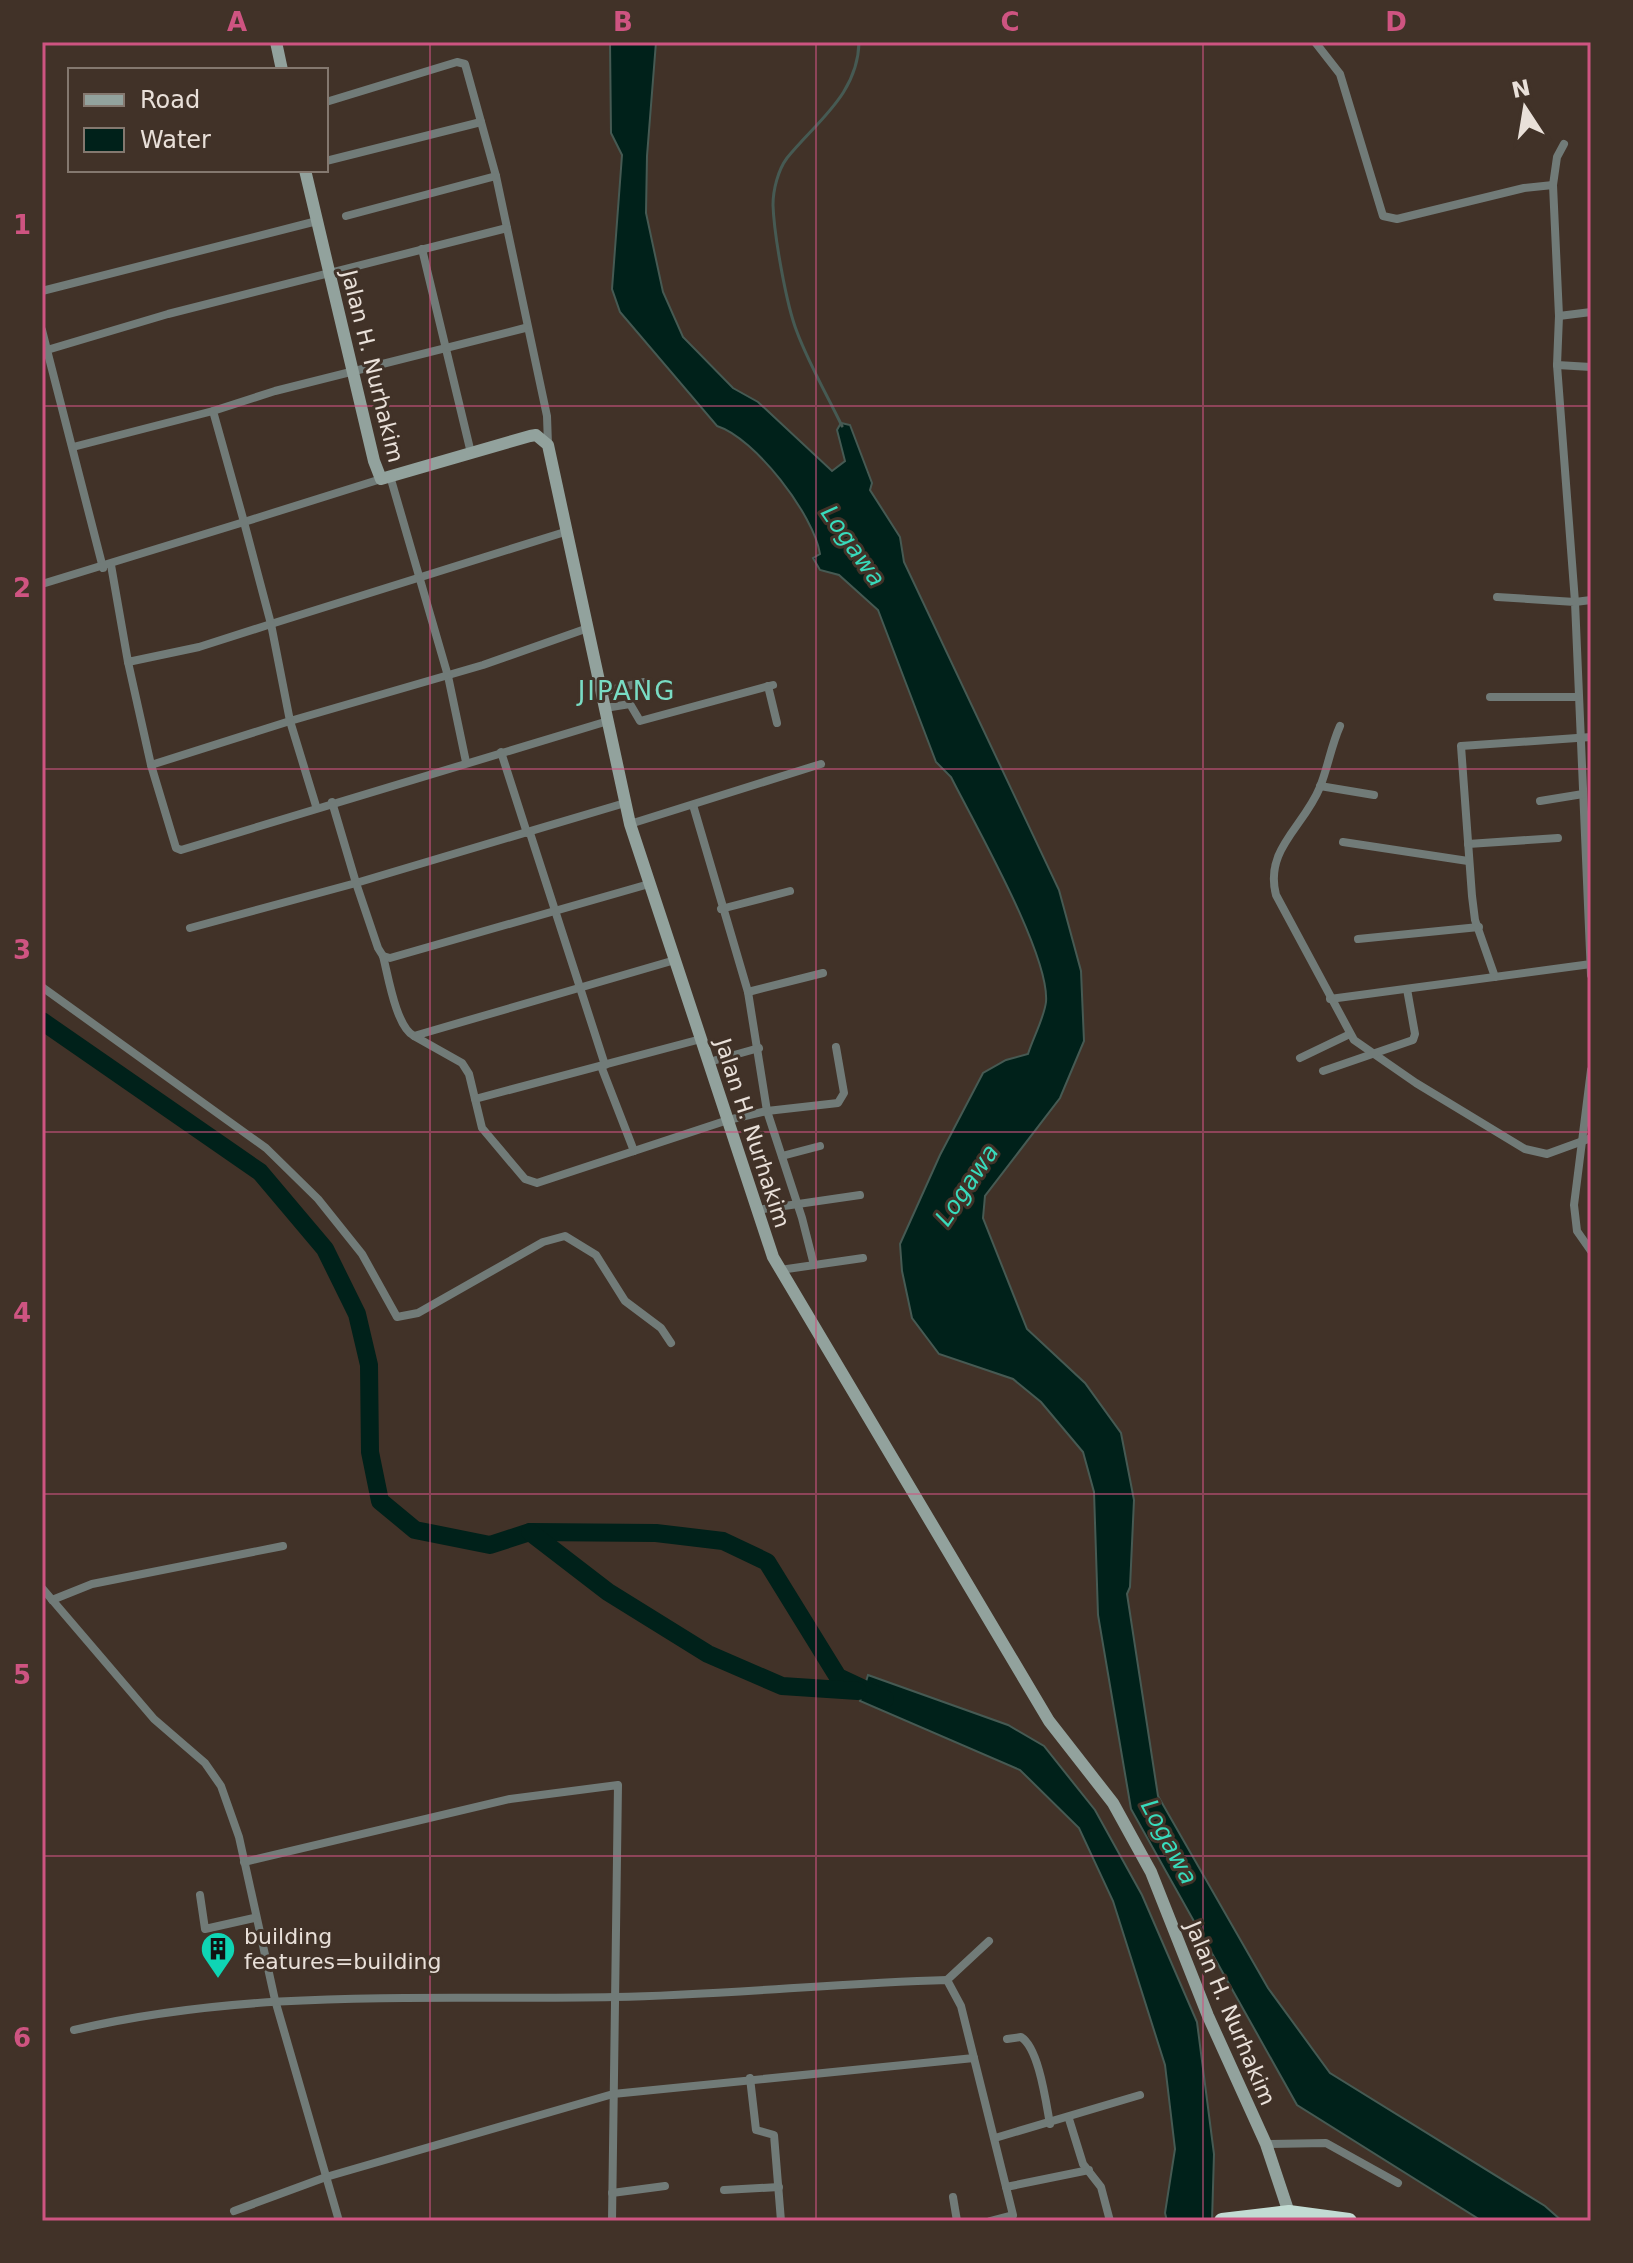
<svg xmlns="http://www.w3.org/2000/svg" width="1633" height="2263" viewBox="0 0 1633 2263" font-family="'DejaVu Sans',sans-serif">
<style>
.water{fill:#00211a;stroke:#465a53;stroke-width:2}
.lines{fill:none;stroke-linecap:round;stroke-linejoin:round}
.stream{stroke:#465a53;stroke-width:3}
.river{stroke:#00211a;stroke-width:18}
.street{stroke:#717b78;stroke-width:8}
.secondary{stroke:#92a29d;stroke-width:12}
.highway{stroke:#c2dbd3;stroke-width:16}
.grid{fill:none;stroke:#ce5481;stroke-width:2;stroke-opacity:0.55}
.labels{text-anchor:middle;stroke-width:6;stroke-linejoin:round;paint-order:stroke}
.street-label{font-size:22px;fill:#e9e0d9;stroke:#413228}
.poi-label{font-size:22px;fill:#e9e0d9;stroke:#413228;text-anchor:start}
.water-label{font-size:24px;font-style:italic;fill:#38dbbc;stroke:#413228}
.quarter-label{font-size:26px;letter-spacing:2px;fill:#79dcc4;stroke:#413228}
.neatline{fill:none;stroke:#ce5481;stroke-width:3}
.grid-label{font-size:26px;text-anchor:middle;font-weight:bold;fill:#ce5481}
</style>
<rect width="100%" height="100%" fill="#413228"/>
<g class="water">
<path d="M 610,42 L 656,42 L 647,156 L 646,213 L 663,292 L 683,337 L 733,388 L 758,402 L 832,471 L 845,461 L 837,430 L 841,423 L 850,425 L 872,483 L 870,490 L 900,537 L 904,562 L 1059,890 L 1081,971 L 1084,1041 L 1060,1098 L 985,1196 L 983,1218 L 1027,1329 L 1085,1383 L 1121,1433 L 1134,1500 L 1130,1587 L 1127,1594 L 1158,1796 L 1268,1988 L 1330,2073 L 1545,2206 L 1562,2221 L 1482,2221 L 1297,2105 L 1131,1809 L 1098,1615 L 1094,1492 L 1083,1452 L 1041,1402 L 1013,1379 L 939,1354 L 912,1318 L 902,1271 L 900,1244 L 940,1155 L 983,1073 L 1006,1060 L 1028,1054 C 1033,1038 1044,1018 1046,1002 C 1050,955 974,823 951,777 L 936,762 L 878,610 L 839,575 L 820,570 L 813,558 L 820,554 C 814,515 755,438 717,426 L 620,312 L 612,289 L 622,155 L 611,133 Z"/>
<path d="M 868,1675 L 1008,1725 L 1044,1746 L 1095,1810 L 1142,1895 L 1197,2022 L 1214,2154 L 1212,2221 L 1167,2221 L 1165,2213 L 1175,2149 L 1165,2065 L 1113,1901 L 1079,1828 L 1020,1770 L 860,1701 Z"/>
</g>
<g class="lines">
<path class="stream" d="M 842,426 C 827,395 809,364 797,332 C 786,304 774,234 773,205 C 773,190 778,170 787,158 C 817,121 858,94 859,42"/>
<g class="river">
<path d="M 42,1021 L 260,1172 L 325,1249 L 357,1314 L 369,1365 L 370,1452 L 380,1501 L 415,1530 L 490,1545 L 530,1532 L 656,1533 L 723,1541 L 767,1562 L 838,1677 L 885,1699"/>
<path d="M 530,1532 L 608,1592 L 708,1654 L 782,1686 L 858,1691"/>
</g>
<g class="street">
<path d="M 1315,42 L 1340,74 L 1383,216 L 1397,219 L 1524,188 L 1553,185 L 1559,316 L 1557,365 L 1575,602 L 1591,600"/>
<path d="M 326,102 L 457,62 L 465,64 L 496,176 L 547,416 L 548,445"/>
<path d="M 326,161 L 481,122"/>
<path d="M 1553,185 L 1557,157 L 1564,144"/>
<path d="M 346,216 L 496,176"/>
<path d="M 422,249 L 471,453"/>
<path d="M 42,291 L 317,221"/>
<path d="M 1559,316 L 1591,312"/>
<path d="M 42,330 L 47,350"/>
<path d="M 1557,365 L 1591,367"/>
<path d="M 73,447 L 213,411"/>
<path d="M 390,476 L 448,676 L 466,762"/>
<path d="M 381,479 L 244,522 L 271,624 L 568,531"/>
<path d="M 111,565 L 128,662 L 199,647 L 271,624 L 290,721 L 483,665 L 588,628"/>
<path d="M 103,568 L 47,350 L 168,314 L 507,228"/>
<path d="M 42,584 L 244,522 L 213,411 L 275,391 L 525,328"/>
<path d="M 1497,597 L 1575,602 L 1591,975"/>
<path d="M 128,662 L 151,765 L 290,721 L 316,806"/>
<path d="M 768,686 L 777,723"/>
<path d="M 602,692 L 644,682"/>
<path d="M 1490,697 L 1579,697"/>
<path d="M 605,708 L 630,704 L 640,721 L 773,685"/>
<path d="M 1340,726 C 1331,746 1328,767 1320,787 C 1304,827 1264,849 1276,895 L 1354,1040 L 1416,1083 L 1525,1149 L 1547,1154 L 1591,1138"/>
<path d="M 501,752 L 527,833"/>
<path d="M 151,765 L 176,848 L 181,850 L 608,721"/>
<path d="M 1320,786 L 1374,795"/>
<path d="M 1540,801 L 1583,794"/>
<path d="M 332,802 L 356,883 L 625,803"/>
<path d="M 693,805 L 748,992 L 767,1111 L 802,1218 L 814,1265"/>
<path d="M 630,824 L 821,764"/>
<path d="M 530,833 L 605,1065"/>
<path d="M 1343,842 L 1468,861"/>
<path d="M 1468,844 L 1558,838"/>
<path d="M 721,909 L 790,891"/>
<path d="M 190,928 L 356,883 L 378,948 L 383,956 L 390,958 L 649,884"/>
<path d="M 1358,939 L 1479,927"/>
<path d="M 383,956 C 388,975 396,1027 414,1036"/>
<path d="M 675,960 L 414,1036 L 462,1063 L 469,1074 L 482,1128 L 525,1179 L 537,1183 L 728,1120 L 767,1111 L 838,1103 L 844,1093 L 836,1047"/>
<path d="M 1495,977 L 1475,920 L 1472,896 L 1461,746 L 1591,737"/>
<path d="M 42,987 L 266,1148 L 318,1199 L 362,1254 L 397,1317 L 418,1313 L 543,1242 L 565,1236 L 596,1255 L 625,1301 L 661,1328 L 671,1343"/>
<path d="M 748,992 L 823,973"/>
<path d="M 1330,999 L 1591,964"/>
<path d="M 1300,1058 L 1350,1034"/>
<path d="M 709,1062 L 759,1048"/>
<path d="M 601,1066 L 634,1151"/>
<path d="M 1591,1070 L 1574,1205 L 1577,1231 L 1591,1251"/>
<path d="M 1323,1071 L 1413,1040 L 1415,1034 L 1407,989"/>
<path d="M 475,1099 L 701,1039"/>
<path d="M 782,1156 L 820,1146"/>
<path d="M 757,1210 L 860,1195"/>
<path d="M 780,1270 L 863,1258"/>
<path d="M 42,1588 L 154,1719 L 205,1763 L 221,1786 L 239,1837 L 275,2000 L 339,2221"/>
<path d="M 52,1600 L 92,1584 L 283,1546"/>
<path d="M 244,1862 L 510,1799 L 618,1785 L 612,2221"/>
<path d="M 200,1895 L 205,1929 L 254,1918"/>
<path d="M 947,1980 L 989,1941"/>
<path d="M 74,2030 C 257,1987 430,2001 615,1997 C 726,1995 836,1983 947,1980 L 961,2006 L 1013,2215 L 990,2221"/>
<path d="M 1007,2039 L 1021,2037 C 1039,2048 1046,2103 1050,2124"/>
<path d="M 750,2078 L 756,2130 L 774,2135 L 781,2221"/>
<path d="M 1069,2119 L 1083,2164 L 1101,2187 L 1110,2221"/>
<path d="M 995,2138 L 1140,2095"/>
<path d="M 1266,2144 L 1326,2143 L 1398,2183"/>
<path d="M 1006,2187 L 1089,2170"/>
<path d="M 724,2190 L 779,2187"/>
<path d="M 612,2193 L 665,2186"/>
<path d="M 953,2197 L 957,2221"/>
<path d="M 234,2211 L 326,2177 L 613,2094 L 974,2058"/>
</g>
<g class="secondary">
<path d="M 276,42 L 282,70"/>
<path d="M 305,170 L 374,461 L 381,479 L 530,436 L 536,435 L 548,445 L 630,824 L 773,1257 L 1049,1721 L 1113,1803 L 1151,1872 L 1208,2016 L 1266,2144 L 1289,2213"/>
</g>
<path class="highway" d="M 1222,2221 L 1289,2213 L 1349,2221"/>
</g>
<path class="grid" d="M 430,42 L 430,2221M 816,42 L 816,2221M 1203,42 L 1203,2221M 42,406 L 1591,406M 42,769 L 1591,769M 42,1132 L 1591,1132M 42,1494 L 1591,1494M 42,1856 L 1591,1856"/>
<defs>
<symbol id="building-pin" viewBox="-11 -11 22 30"><path d="M0 17L-7.5 6A9.5 9.5 0 1 1 7.5 6Z" fill="#0fd5b4" stroke="#413228"/><path d="M-4-6H4V6H1V3H-1V6H-4ZM-2.5-4.3h1.7v1.8h-1.7ZM.8-4.3h1.7v1.8H.8ZM-2.5-1h1.7V.8h-1.7ZM.8-1h1.7V.8H.8Z" fill="#111"/></symbol>
</defs>
<g fill-rule="evenodd">
<use href="#building-pin" x="198" y="1929" width="40" height="54"/>
</g>
<g class="labels">
<g class="street-label">
<text transform="translate(373 366) rotate(76)" y="8">Jalan H. Nurhakim</text>
<text transform="translate(753 1133) rotate(72)" y="8">Jalan H. Nurhakim</text>
<text transform="translate(1231 2013) rotate(67)" y="8">Jalan H. Nurhakim</text>
</g>
<g class="poi-label">
<text x="244" y="1944">building<tspan x="244" dy="25">features=building</tspan></text>
</g>
<g class="water-label">
<text transform="translate(853 546) rotate(55)" y="8">Logawa</text>
<text transform="translate(967 1185) rotate(-56)" y="8">Logawa</text>
<text transform="translate(1169 1842) rotate(62)" y="8">Logawa</text>
</g>
<g class="quarter-label">
<text x="627" y="700">JIPANG</text>
</g>
</g>
<rect width="1633" height="2263" fill="none" stroke="#413228" stroke-width="88"/>
<rect x="68" y="68" width="260" height="104" fill="#413228" stroke="#84786f" stroke-width="2"/>
<rect x="84" y="94" width="40" height="12" fill="#92a29d" stroke="#84786f" stroke-width="2"/>
<text x="140" y="108" font-size="24" fill="#e9e0d9">Road</text>
<rect x="84" y="128" width="40" height="24" fill="#00211a" stroke="#84786f" stroke-width="2"/>
<text x="140" y="148" font-size="24" fill="#e9e0d9">Water</text>
<g transform="translate(1525 108) rotate(348)" stroke="#413228" stroke-width="6" paint-order="stroke">
<path d="M0-6L14 30L0 20L-14 30Z" fill="#e9e0d9"/>
<text y="-12" font-size="22" font-weight="bold" text-anchor="middle" fill="#e9e0d9">N</text>
</g>
<rect x="44" y="44" width="1545" height="2175" class="neatline"/>
<g class="grid-label">
<text x="237" y="31">A</text>
<text x="623" y="31">B</text>
<text x="1010" y="31">C</text>
<text x="1396" y="31">D</text>
<text x="22" y="234">1</text>
<text x="22" y="597">2</text>
<text x="22" y="959">3</text>
<text x="22" y="1322">4</text>
<text x="22" y="1684">5</text>
<text x="22" y="2047">6</text>
</g>
</svg>
